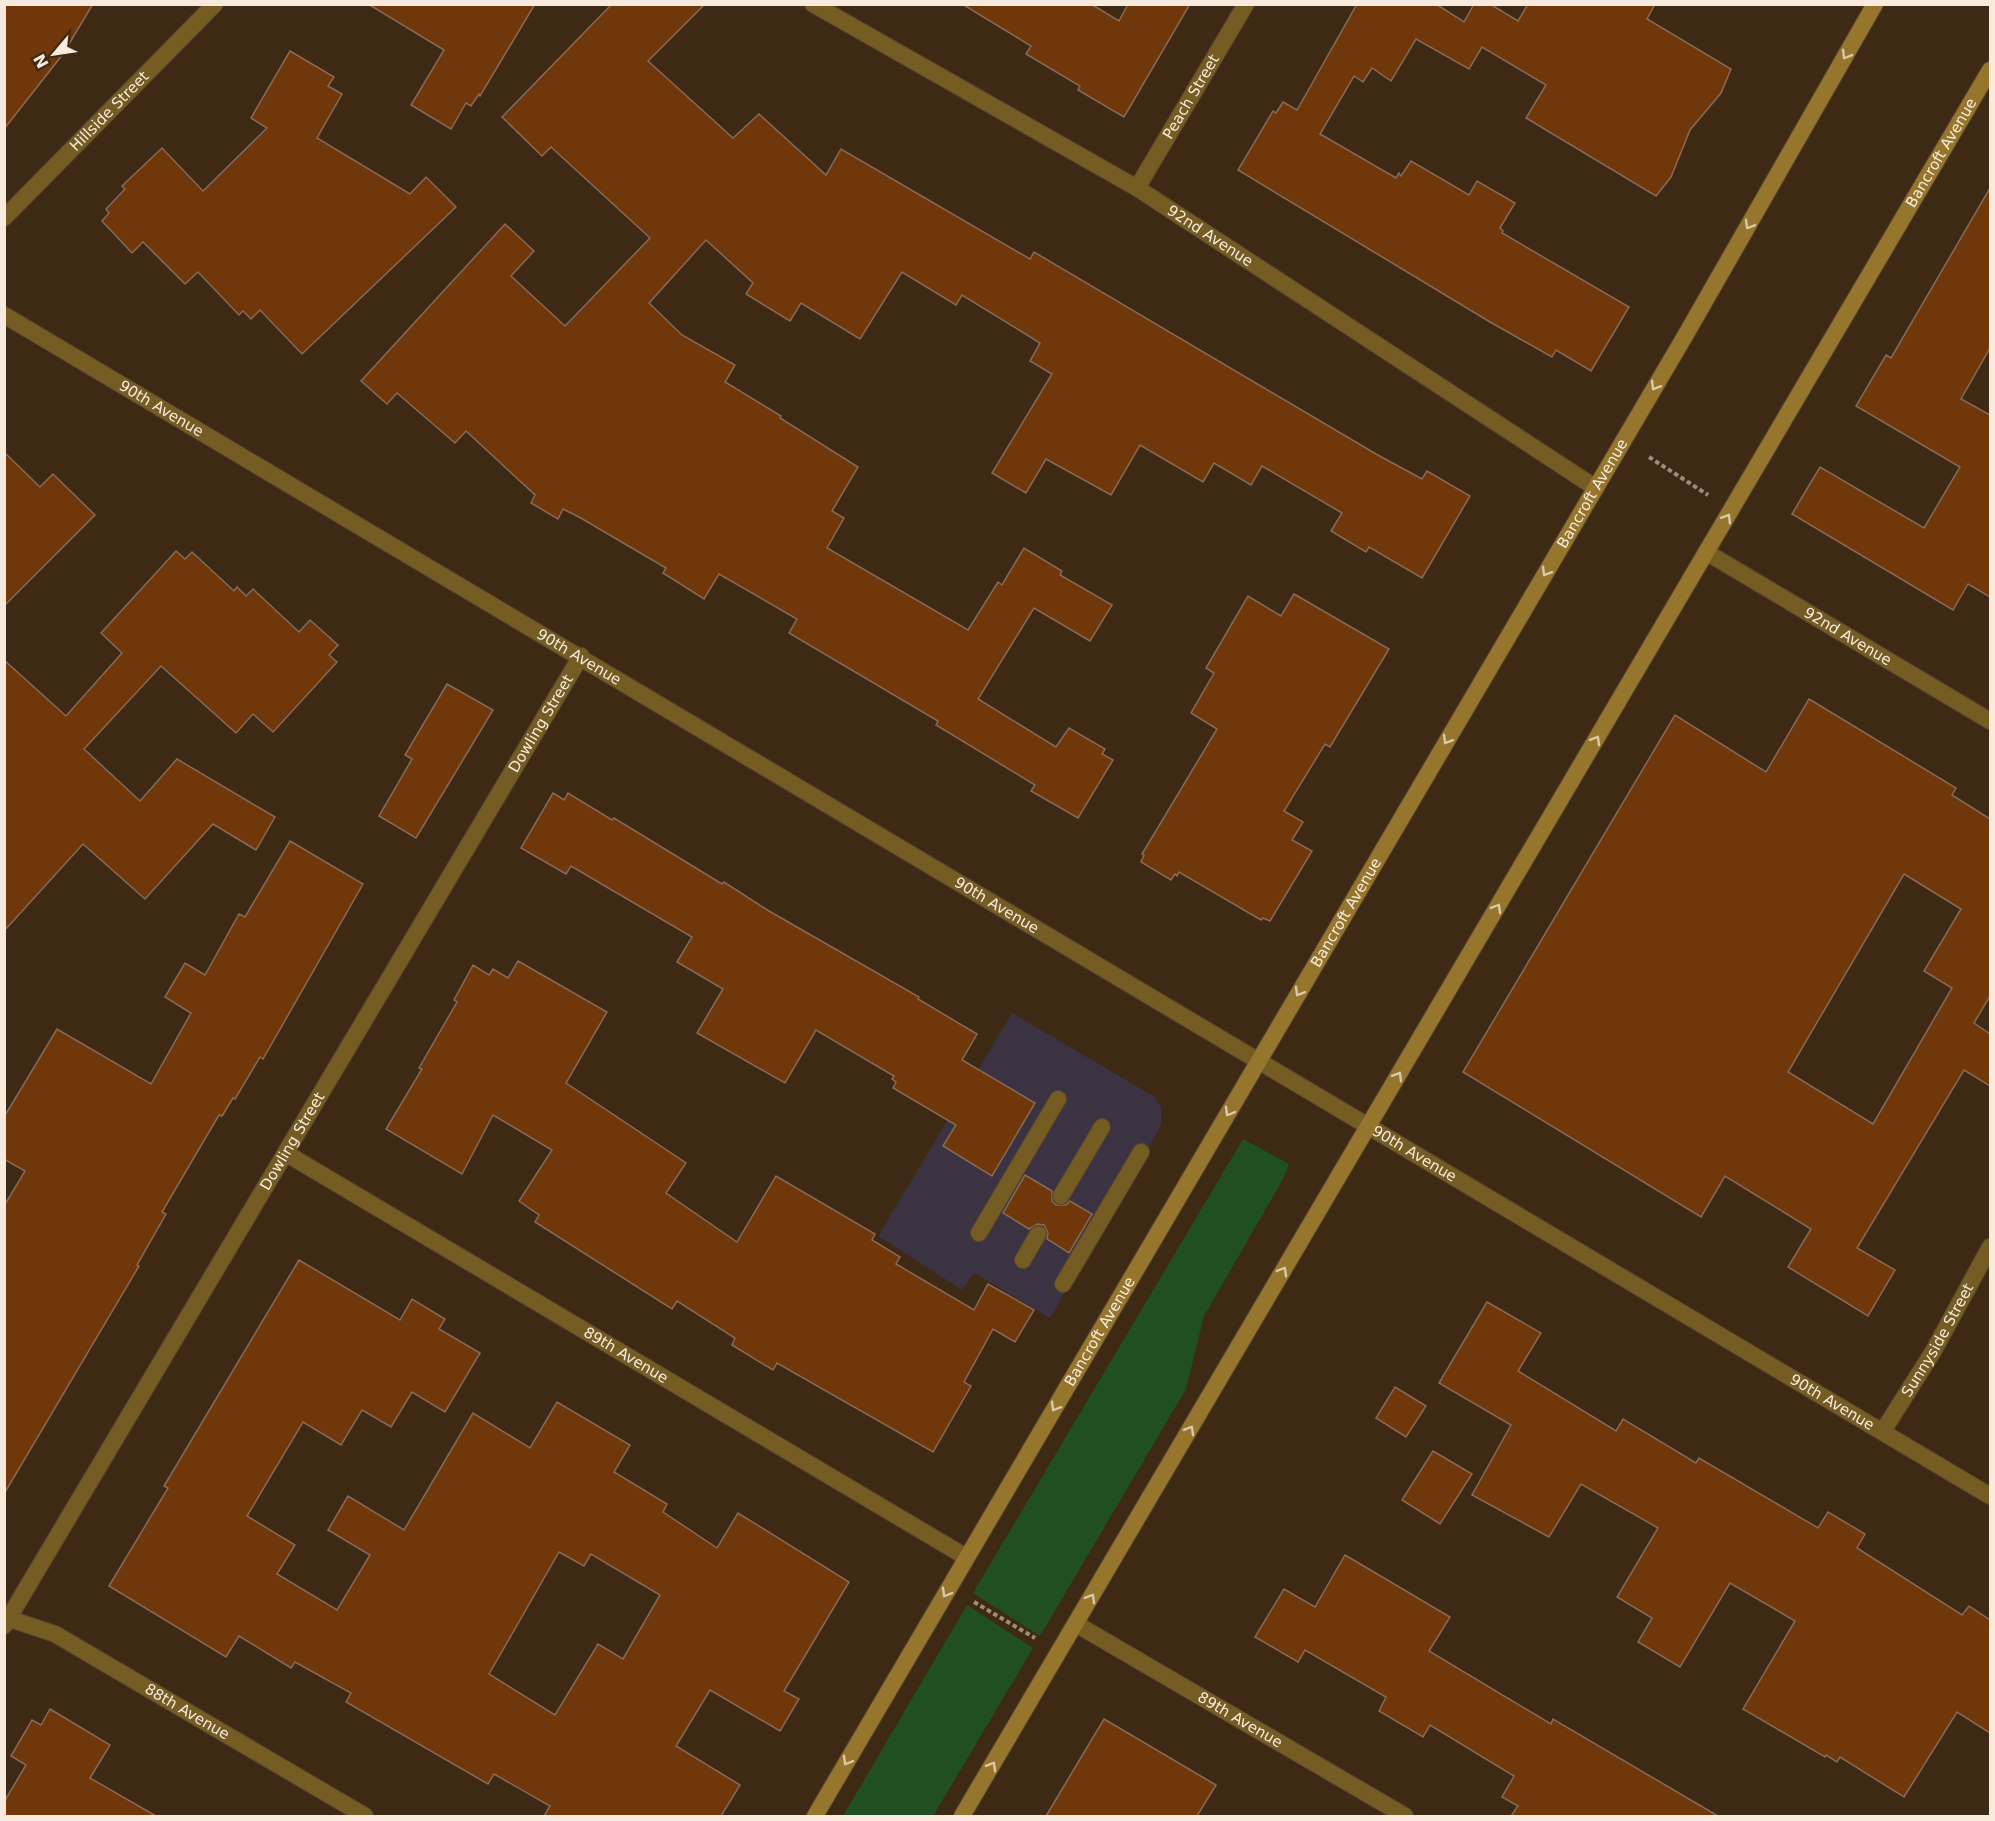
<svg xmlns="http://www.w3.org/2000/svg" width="1995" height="1821" viewBox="0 0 1995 1821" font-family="'DejaVu Sans',sans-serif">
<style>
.commercial{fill:#3b3242}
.green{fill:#205021}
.building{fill:#70380a;stroke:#876a58;stroke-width:1.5;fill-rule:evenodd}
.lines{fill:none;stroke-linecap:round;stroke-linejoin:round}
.service-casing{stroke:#584530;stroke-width:18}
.minor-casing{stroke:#584530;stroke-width:18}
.tertiary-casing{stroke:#584530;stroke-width:18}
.secondary-casing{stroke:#584530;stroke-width:18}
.path{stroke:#9d8d7b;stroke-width:4;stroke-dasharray:4.5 3;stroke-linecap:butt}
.service{stroke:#755c23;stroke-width:16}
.minor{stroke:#755c23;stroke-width:16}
.tertiary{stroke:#755c23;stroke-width:16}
.secondary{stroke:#96762d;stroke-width:16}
.oneway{stroke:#dbc8a9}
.labels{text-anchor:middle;stroke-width:4.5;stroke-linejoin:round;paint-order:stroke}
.street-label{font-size:15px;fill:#f8ebde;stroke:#3e2a14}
</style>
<rect width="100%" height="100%" fill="#3e2a14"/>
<path class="commercial" d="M 1012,1013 L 1155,1097 L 1161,1108 L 1161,1123 L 1157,1133 L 1050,1318 L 974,1273 L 962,1290 L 878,1236 Z"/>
<g class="green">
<path d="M 1243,1139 L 1289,1164 L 1282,1181 L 1204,1316 L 1186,1389 L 1040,1636 L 973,1593 Z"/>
<path d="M 967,1605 L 1033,1648 L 933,1816 L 843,1816 Z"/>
</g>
<g class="building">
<path d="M 4,4 L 93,4 L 63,54 L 4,129 Z"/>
<path d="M 368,4 L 535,4 L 480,96 L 479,94 L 471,106 L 466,103 L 451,129 L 411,105 L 444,50 Z"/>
<path d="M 612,4 L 705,4 L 648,61 L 733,138 L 759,114 L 826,175 L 841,149 L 1030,259 L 1034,252 L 1376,454 L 1422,479 L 1427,471 L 1470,496 L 1422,578 L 1369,547 L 1366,552 L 1331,531 L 1342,513 L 1262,466 L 1251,485 L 1214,463 L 1203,482 L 1140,445 L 1111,495 L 1046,459 L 1026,493 L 992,473 L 1052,374 L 1030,361 L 1040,343 L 962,295 L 956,305 L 902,272 L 860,339 L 801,303 L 790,321 L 746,294 L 753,283 L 706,240 L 649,303 L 682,335 L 735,365 L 725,382 L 781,416 L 780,418 L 858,467 L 832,511 L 844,518 L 827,548 L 968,630 L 998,582 L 1002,585 L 1024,548 L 1062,571 L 1060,575 L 1112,605 L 1090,641 L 1034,608 L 978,699 L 1056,747 L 1069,728 L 1105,749 L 1102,754 L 1113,760 L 1078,818 L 1031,791 L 1035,785 L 936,725 L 938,721 L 789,633 L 797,619 L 719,574 L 704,599 L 663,573 L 666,568 L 579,517 L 563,509 L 558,519 L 531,503 L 535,495 L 466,431 L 455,443 L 397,393 L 387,404 L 361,381 L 505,224 L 534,251 L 511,276 L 565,326 L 650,238 L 551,147 L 542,156 L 502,117 Z"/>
<path d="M 962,4 L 1091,4 L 1119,21 L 1128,4 L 1190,4 L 1124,117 L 1078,90 L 1080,86 L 1026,54 L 1031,46 Z"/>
<path d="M 1357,4 L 1436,4 L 1464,22 L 1474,4 L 1490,4 L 1518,21 L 1528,4 L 1655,4 L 1647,19 L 1731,69 L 1721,93 L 1690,130 L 1671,177 L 1656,196 L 1526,118 L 1546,85 L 1482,47 L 1469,69 L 1416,39 L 1391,81 L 1372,68 L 1363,82 L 1354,76 L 1320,134 L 1396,178 L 1399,173 L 1401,176 L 1411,161 L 1469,195 L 1477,181 L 1515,203 L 1500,228 L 1503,231 L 1502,233 L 1629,307 L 1591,371 L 1556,350 L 1552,357 L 1490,322 L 1238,170 L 1273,111 L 1276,113 L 1283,102 L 1297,110 Z"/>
<path d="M 290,51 L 334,77 L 328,86 L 342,94 L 317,138 L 410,194 L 426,177 L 456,207 L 302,354 L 260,310 L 251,319 L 243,311 L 239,315 L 198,272 L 185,284 L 143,242 L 132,253 L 102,221 L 109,213 L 106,209 L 125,189 L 122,186 L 162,148 L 203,191 L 267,128 L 251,118 Z"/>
<path d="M 1990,188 L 1990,348 L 1961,399 L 1990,415 L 1990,597 L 1968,584 L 1953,610 L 1792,514 L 1820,467 L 1924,528 L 1960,467 L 1856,406 L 1886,355 L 1891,358 Z"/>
<path d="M 4,452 L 40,487 L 53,474 L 95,515 L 4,606 Z"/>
<path d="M 176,551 L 185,559 L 192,552 L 234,591 L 237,587 L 246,596 L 253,589 L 299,632 L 310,620 L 338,645 L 329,655 L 337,662 L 273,732 L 253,714 L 236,733 L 161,666 L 84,749 L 140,801 L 177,759 L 275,817 L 256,850 L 213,824 L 145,899 L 83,844 L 4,931 L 4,660 L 66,716 L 122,653 L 101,633 Z"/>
<path d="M 1294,594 L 1389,649 L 1330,747 L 1325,744 L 1284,811 L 1303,822 L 1292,840 L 1312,851 L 1270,921 L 1263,918 L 1261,920 L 1179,872 L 1177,876 L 1175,874 L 1171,880 L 1141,862 L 1144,855 L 1142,854 L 1217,729 L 1191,713 L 1214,673 L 1206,668 L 1248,596 L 1281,616 Z"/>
<path d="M 447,684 L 493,710 L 416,838 L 379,816 L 412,759 L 405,755 Z"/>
<path d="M 1809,699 L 1956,788 L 1952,795 L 1990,819 L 1990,996 L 1974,1023 L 1990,1034 L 1990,1086 L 1964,1070 L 1857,1248 L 1895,1270 L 1868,1316 L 1788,1267 L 1811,1229 L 1725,1176 L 1701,1217 L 1463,1072 L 1675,715 L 1766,772 ZM 1904,874 L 1961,909 L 1924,971 L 1952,988 L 1873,1124 L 1788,1072 Z"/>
<path d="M 553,793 L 564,800 L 568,793 L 612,820 L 614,818 L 722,884 L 724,882 L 769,911 L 919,997 L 918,999 L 977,1034 L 962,1060 L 1035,1103 L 992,1176 L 943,1146 L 956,1125 L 893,1088 L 896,1082 L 892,1079 L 894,1076 L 816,1030 L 785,1083 L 697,1033 L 723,989 L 677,962 L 692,937 L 571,866 L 566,874 L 521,848 Z"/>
<path d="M 290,841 L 363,884 L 263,1059 L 260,1057 L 235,1099 L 233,1098 L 222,1116 L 219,1115 L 162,1212 L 166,1214 L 137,1265 L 139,1266 L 4,1494 L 4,1206 L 25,1171 L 4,1159 L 4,1117 L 57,1029 L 151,1084 L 191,1013 L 165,997 L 185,963 L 205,975 L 239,914 L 245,917 Z"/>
<path d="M 518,961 L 607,1012 L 566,1083 L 686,1163 L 666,1193 L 737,1242 L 776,1176 L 875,1234 L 872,1240 L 900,1257 L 896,1264 L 974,1310 L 988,1284 L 1034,1310 L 1015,1342 L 993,1329 L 964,1382 L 971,1386 L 933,1452 L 777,1363 L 773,1370 L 732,1345 L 735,1338 L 677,1301 L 672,1309 L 535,1222 L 539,1215 L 519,1201 L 552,1150 L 493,1115 L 462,1174 L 386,1129 L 422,1069 L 419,1068 L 457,1002 L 454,1000 L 473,965 L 489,975 L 493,969 L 508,978 Z"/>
<path d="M 1025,1175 L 1052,1191 L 1052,1201 L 1056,1205 L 1066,1205 L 1070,1201 L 1092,1214 L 1069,1253 L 1047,1239 L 1048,1233 L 1044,1225 L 1037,1224 L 1029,1229 L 1003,1213 Z"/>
<path d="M 299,1260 L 400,1320 L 412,1299 L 445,1319 L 439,1329 L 480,1353 L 445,1412 L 412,1392 L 391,1427 L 362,1410 L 341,1445 L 303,1422 L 247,1516 L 295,1545 L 277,1574 L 337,1610 L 370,1555 L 328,1530 L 348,1496 L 404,1530 L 473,1413 L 530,1448 L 557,1402 L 630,1445 L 614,1472 L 667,1504 L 663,1512 L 717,1548 L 738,1513 L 849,1582 L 784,1691 L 799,1699 L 780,1731 L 710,1690 L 676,1746 L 740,1785 L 721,1816 L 544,1816 L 550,1806 L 494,1774 L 488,1784 L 346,1702 L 351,1693 L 295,1662 L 291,1668 L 239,1636 L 226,1657 L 109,1586 L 168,1488 L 164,1486 ZM 559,1552 L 584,1566 L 591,1554 L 660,1595 L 623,1659 L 598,1644 L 555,1715 L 489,1674 Z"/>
<path d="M 1487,1302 L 1541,1333 L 1518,1371 L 1616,1431 L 1623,1419 L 1696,1463 L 1699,1458 L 1818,1528 L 1828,1512 L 1865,1534 L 1857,1548 L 1962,1615 L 1969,1606 L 1990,1620 L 1990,1733 L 1957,1712 L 1904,1797 L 1840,1757 L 1837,1762 L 1826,1755 L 1825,1757 L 1743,1709 L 1795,1621 L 1730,1583 L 1680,1667 L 1638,1642 L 1652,1618 L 1617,1597 L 1658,1528 L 1581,1484 L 1549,1537 L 1472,1495 L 1511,1425 L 1439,1383 Z"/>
<path d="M 1395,1387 L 1426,1406 L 1406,1437 L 1376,1418 Z"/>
<path d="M 1433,1451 L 1472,1474 L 1440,1524 L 1402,1500 Z"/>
<path d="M 1345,1555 L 1450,1617 L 1429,1651 L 1551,1724 L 1553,1719 L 1718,1816 L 1511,1816 L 1518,1806 L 1502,1797 L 1514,1776 L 1430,1725 L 1423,1737 L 1379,1711 L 1386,1697 L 1305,1650 L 1298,1662 L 1255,1637 L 1284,1589 L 1315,1607 Z"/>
<path d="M 50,1709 L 110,1745 L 90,1778 L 156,1816 L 4,1816 L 4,1802 L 26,1765 L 11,1756 L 32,1720 L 41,1725 Z"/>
<path d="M 1104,1719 L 1216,1785 L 1197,1816 L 1046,1816 Z"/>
</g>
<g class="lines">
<defs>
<g id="service">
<path d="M 1061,1196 L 1102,1127"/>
<path d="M 979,1233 L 1058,1099"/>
<path d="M 1023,1260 L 1038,1234"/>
<path d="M 1063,1284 L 1141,1152"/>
</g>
<g id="minor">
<path id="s1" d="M 813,4 L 1137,188 L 1596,488"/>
<path id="s2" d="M 1137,188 L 1246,4"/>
<path id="s3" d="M 4,218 L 215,4"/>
<path id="s4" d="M 1706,552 L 1990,721"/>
<path id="s5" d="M 287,1154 L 966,1557"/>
<path id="s6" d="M 1883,1431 L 1934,1350 L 1990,1247"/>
<path id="s7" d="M 4,1617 L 55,1634 L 365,1816"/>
<path id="s8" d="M 1076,1624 L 1405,1816"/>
<path id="s9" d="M 4,1626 L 581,656"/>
</g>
<g id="tertiary">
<path id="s10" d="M 4,315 L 1990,1496"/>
</g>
<g id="secondary">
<path id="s11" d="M 815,1816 L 1685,336 L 1875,4"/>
<path id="s12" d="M 962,1816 L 1990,70"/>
</g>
</defs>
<use href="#service" class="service-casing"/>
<use href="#minor" class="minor-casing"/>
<use href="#tertiary" class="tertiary-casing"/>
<use href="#secondary" class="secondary-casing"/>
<g class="path">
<path d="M 1649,457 L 1708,495"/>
<path d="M 974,1602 L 1035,1638"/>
</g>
<use href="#service" class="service"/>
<use href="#minor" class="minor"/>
<use href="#tertiary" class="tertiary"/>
<use href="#secondary" class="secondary"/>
</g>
<defs><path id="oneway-chevron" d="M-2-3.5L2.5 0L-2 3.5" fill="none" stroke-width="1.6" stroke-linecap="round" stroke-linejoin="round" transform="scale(1.5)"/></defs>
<g class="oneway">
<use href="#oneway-chevron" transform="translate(1846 55) rotate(120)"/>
<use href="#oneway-chevron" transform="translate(1749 225) rotate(120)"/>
<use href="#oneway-chevron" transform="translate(1655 386) rotate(121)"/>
<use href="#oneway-chevron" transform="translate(1727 518) rotate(-59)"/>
<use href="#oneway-chevron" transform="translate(1546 572) rotate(121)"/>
<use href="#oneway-chevron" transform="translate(1447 740) rotate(121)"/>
<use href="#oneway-chevron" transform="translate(1596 740) rotate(-60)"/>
<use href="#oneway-chevron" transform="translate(1497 908) rotate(-60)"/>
<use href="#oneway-chevron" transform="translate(1299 992) rotate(120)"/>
<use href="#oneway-chevron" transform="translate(1398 1076) rotate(-59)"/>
<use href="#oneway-chevron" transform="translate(1229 1112) rotate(120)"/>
<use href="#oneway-chevron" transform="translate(1283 1271) rotate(-60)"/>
<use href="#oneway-chevron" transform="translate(1055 1407) rotate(120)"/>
<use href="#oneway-chevron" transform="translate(1190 1430) rotate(-60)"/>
<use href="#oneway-chevron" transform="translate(946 1593) rotate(120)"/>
<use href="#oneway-chevron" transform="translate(1091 1598) rotate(-60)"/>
<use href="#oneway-chevron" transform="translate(847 1761) rotate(120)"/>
<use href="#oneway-chevron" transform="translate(992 1766) rotate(-60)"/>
</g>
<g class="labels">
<g class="street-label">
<text dy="5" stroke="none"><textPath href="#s2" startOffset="106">Peach Street</textPath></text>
<text dy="5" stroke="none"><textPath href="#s3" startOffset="150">Hillside Street</textPath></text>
<text dy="5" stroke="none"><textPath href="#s12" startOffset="1930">Bancroft Avenue</textPath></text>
<text dy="5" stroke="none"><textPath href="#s1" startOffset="460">92nd Avenue</textPath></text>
<text dy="5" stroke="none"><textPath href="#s10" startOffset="183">90th Avenue</textPath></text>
<text dy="5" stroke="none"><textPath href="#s11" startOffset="1534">Bancroft Avenue</textPath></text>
<text dy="5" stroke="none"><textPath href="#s4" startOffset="165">92nd Avenue</textPath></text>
<text dy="5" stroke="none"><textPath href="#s10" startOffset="669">90th Avenue</textPath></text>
<text dy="5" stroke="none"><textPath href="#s9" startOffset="1050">Dowling Street</textPath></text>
<text dy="5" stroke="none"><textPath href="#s10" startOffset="1155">90th Avenue</textPath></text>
<text dy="5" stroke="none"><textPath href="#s11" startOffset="1048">Bancroft Avenue</textPath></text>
<text dy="5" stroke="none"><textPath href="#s9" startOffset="564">Dowling Street</textPath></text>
<text dy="5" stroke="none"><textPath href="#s10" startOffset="1641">90th Avenue</textPath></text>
<text dy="5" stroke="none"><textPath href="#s11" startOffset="562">Bancroft Avenue</textPath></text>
<text dy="5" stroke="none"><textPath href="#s6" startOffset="106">Sunnyside Street</textPath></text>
<text dy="5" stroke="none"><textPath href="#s5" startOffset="394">89th Avenue</textPath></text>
<text dy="5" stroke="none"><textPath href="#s10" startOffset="2127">90th Avenue</textPath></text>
<text dy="5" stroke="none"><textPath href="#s7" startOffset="207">88th Avenue</textPath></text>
<text dy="5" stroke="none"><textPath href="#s8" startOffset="190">89th Avenue</textPath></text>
</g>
</g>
<rect width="1995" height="1821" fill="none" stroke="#f8ebde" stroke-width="12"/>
<g transform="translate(54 54) rotate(241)" stroke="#3e2a14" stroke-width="4.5" paint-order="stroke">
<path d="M0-4.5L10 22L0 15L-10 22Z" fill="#f8ebde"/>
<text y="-9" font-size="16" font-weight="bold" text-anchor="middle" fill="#f8ebde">N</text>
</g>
</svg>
